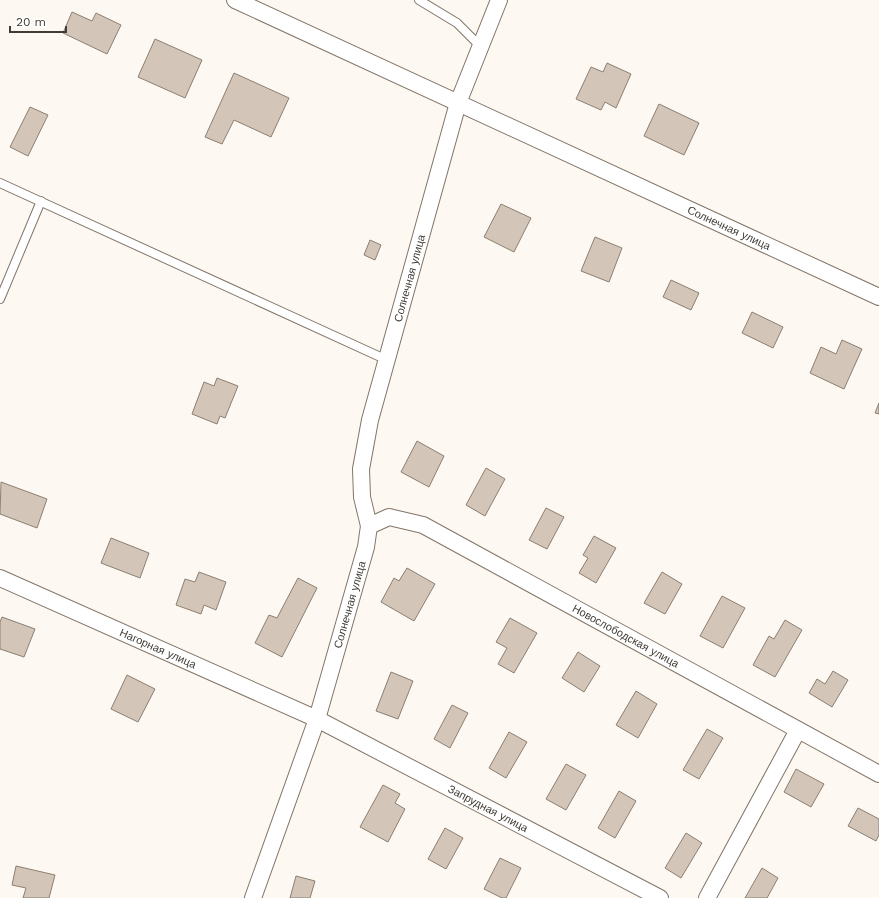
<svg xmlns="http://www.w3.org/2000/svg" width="879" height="898" viewBox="0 0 879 898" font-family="'Work Sans',sans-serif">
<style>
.building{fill:#d3c6b8;stroke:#8b7f72}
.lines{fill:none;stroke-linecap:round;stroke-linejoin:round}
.service-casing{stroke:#817568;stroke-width:10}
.minor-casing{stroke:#817568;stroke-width:18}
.service{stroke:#fff;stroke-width:8}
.minor{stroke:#fff;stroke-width:16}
.labels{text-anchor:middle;stroke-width:3;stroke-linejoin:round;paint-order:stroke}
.street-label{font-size:11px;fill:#413c36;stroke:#fff}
</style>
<rect width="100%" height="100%" fill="#fef8f2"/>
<g class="building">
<path d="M 72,12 L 92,21 L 96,13 L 121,25 L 107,54 L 63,33 Z"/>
<path d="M 155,39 L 202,60 L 185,98 L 138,77 Z"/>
<path d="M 607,63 L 631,74 L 616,108 L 605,102 L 601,110 L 576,99 L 591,67 L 603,72 Z"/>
<path d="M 234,73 L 289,98 L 271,137 L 234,120 L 222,144 L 205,137 Z"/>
<path d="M 659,104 L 699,123 L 684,155 L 644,136 Z"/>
<path d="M 30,107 L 48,115 L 28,156 L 10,147 Z"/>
<path d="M 501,204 L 531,218 L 514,252 L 484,237 Z"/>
<path d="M 595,237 L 622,248 L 609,282 L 581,271 Z"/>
<path d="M 370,240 L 381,245 L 375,260 L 364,255 Z"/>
<path d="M 671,280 L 699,293 L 691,310 L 663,297 Z"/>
<path d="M 752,312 L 783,327 L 773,348 L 742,333 Z"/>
<path d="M 842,340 L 862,349 L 844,389 L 810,373 L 821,347 L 836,354 Z"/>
<path d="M 217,378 L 238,386 L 225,418 L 220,416 L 217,424 L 192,414 L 204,382 L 214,386 Z"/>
<path d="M 879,403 L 879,414 L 875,413 Z"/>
<path d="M 417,441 L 444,456 L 429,487 L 401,472 Z"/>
<path d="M 486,468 L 505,479 L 485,516 L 466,505 Z"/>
<path d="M 1,482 L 47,499 L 37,528 L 0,514 Z"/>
<path d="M 546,508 L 564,517 L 547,549 L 529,540 Z"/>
<path d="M 594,536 L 616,548 L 596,583 L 579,573 L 588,558 L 583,555 Z"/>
<path d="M 111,538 L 149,553 L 140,578 L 101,563 Z"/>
<path d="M 407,568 L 435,584 L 414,621 L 381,602 L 394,578 L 399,581 Z"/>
<path d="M 199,572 L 226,582 L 216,610 L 204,605 L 201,614 L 176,605 L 185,579 L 195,582 Z"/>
<path d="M 662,572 L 682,584 L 665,614 L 644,603 Z"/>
<path d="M 298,578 L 317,588 L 282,657 L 255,643 L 269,615 L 277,618 Z"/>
<path d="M 722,596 L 745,608 L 723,648 L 700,636 Z"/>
<path d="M 2,617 L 35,629 L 24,657 L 0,649 L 0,622 Z"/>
<path d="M 510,618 L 537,633 L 514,673 L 498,664 L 507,648 L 496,642 Z"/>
<path d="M 785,620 L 802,630 L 775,677 L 753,665 L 769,636 L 774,639 Z"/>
<path d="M 578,652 L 600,666 L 584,692 L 562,678 Z"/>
<path d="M 833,671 L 848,680 L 832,707 L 809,693 L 817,679 L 825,684 Z"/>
<path d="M 391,672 L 413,681 L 398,719 L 376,711 Z"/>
<path d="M 127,675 L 155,689 L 138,722 L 111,709 Z"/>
<path d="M 636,691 L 657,704 L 638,738 L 616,725 Z"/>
<path d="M 452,705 L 468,713 L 450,748 L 434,739 Z"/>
<path d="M 707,729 L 723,738 L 699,779 L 683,770 Z"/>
<path d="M 509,732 L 527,742 L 506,778 L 489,768 Z"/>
<path d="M 566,764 L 586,775 L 566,810 L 546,799 Z"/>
<path d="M 796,769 L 824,784 L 811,807 L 784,792 Z"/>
<path d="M 383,785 L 400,794 L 395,803 L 405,809 L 388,842 L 360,827 Z"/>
<path d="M 619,791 L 636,801 L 615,838 L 598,828 Z"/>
<path d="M 858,808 L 879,819 L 879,835 L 876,841 L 848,826 Z"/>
<path d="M 445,828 L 463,838 L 446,869 L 428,859 Z"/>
<path d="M 686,833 L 702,843 L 681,878 L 665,868 Z"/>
<path d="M 500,858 L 521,868 L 506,898 L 502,898 L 484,889 Z"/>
<path d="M 16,866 L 55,875 L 49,898 L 23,898 L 26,888 L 12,885 Z"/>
<path d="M 762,868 L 778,878 L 767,898 L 745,898 Z"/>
<path d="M 296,876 L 315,881 L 310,898 L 290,898 Z"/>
</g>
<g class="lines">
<defs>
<g id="service">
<path d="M 419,0 L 457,23 L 481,47"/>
<path d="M 0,183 L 387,360"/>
<path d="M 0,299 L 41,201"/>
</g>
<g id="minor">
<path id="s1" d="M 235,0 L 879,297"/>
<path id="s2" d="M 369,526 L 389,517 L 423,525 L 879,774"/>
<path id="s3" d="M 0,578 L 317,719 L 660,898"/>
<path id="s4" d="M 253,898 L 317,719 L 366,547 L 369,526 L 362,497 L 361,469 L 370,420 L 458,103 L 499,0"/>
<path d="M 707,898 L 798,730"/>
</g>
</defs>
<use href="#service" class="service-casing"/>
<use href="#minor" class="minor-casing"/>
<use href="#service" class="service"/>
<use href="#minor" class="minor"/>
</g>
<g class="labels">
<g class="street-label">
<text dy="4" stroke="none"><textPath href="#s1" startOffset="544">Солнечная улица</textPath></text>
<text dy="4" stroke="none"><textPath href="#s4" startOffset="645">Солнечная улица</textPath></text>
<text dy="4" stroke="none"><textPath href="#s4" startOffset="309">Солнечная улица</textPath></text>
<text dy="4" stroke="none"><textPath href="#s2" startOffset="288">Новослободская улица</textPath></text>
<text dy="4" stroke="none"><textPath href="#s3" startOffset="173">Нагорная улица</textPath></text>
<text dy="4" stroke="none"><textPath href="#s3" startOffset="540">Запрудная улица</textPath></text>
</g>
</g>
<path d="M10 26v6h56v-6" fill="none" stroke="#413c36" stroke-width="2"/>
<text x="16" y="26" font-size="12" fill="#413c36" stroke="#ffffff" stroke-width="3" paint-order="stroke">20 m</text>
</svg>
